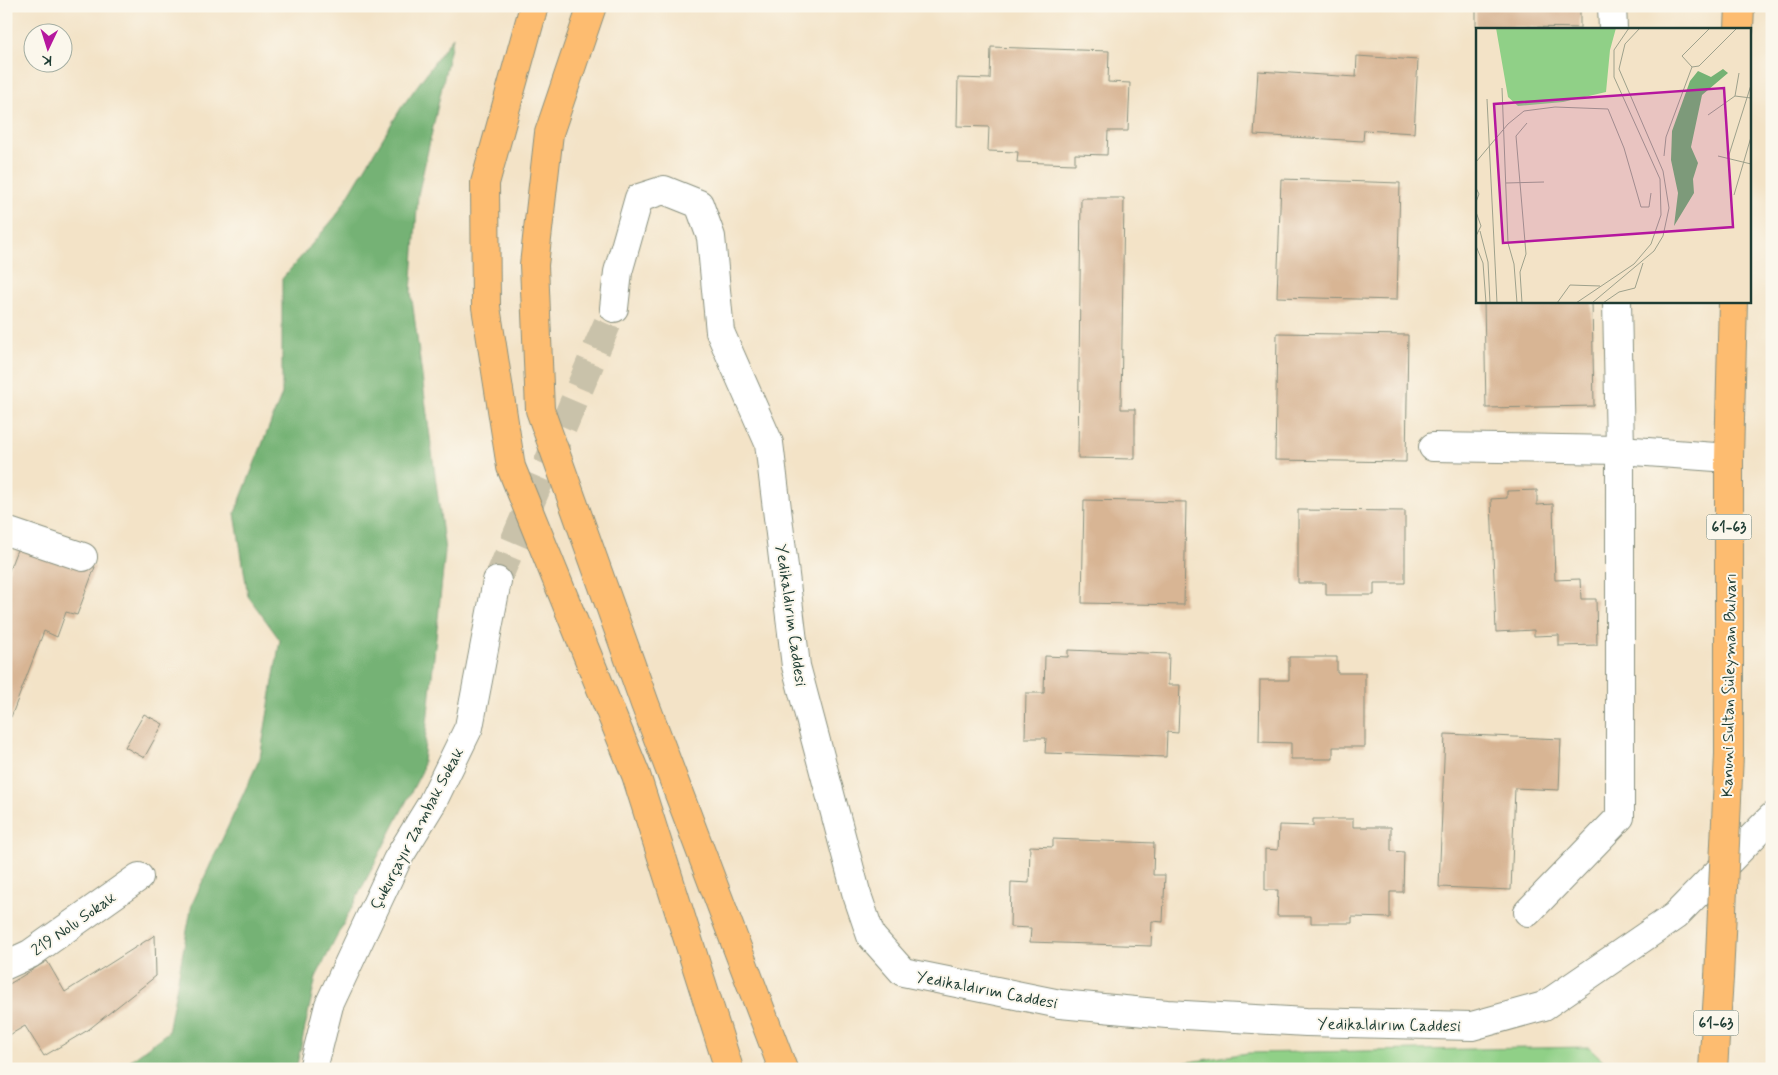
<svg xmlns="http://www.w3.org/2000/svg" width="1778" height="1075" viewBox="0 0 1778 1075" font-family="Mynerve,sans-serif">
<style>
.green{fill:#90d087;stroke:#58865e}
.forest{fill:#74b274;stroke:#4a7854}
.building{fill:#d8b594}
.lines{fill:none;stroke-linecap:round;stroke-linejoin:round}
.tertiary-tunnel{stroke:#c9c2aa;stroke-width:28;stroke-dasharray:28 14;stroke-linecap:butt}
.minor-casing{stroke:#89907e;stroke-width:30}
.tertiary-casing{stroke:#89907e;stroke-width:30}
.primary-casing{stroke:#89907e;stroke-width:30}
.minor{stroke:#fff;stroke-width:28}
.tertiary{stroke:#fff;stroke-width:28}
.primary{stroke:#fdbc70;stroke-width:28}
.primary-bridge-casing{stroke:#89907e;stroke-width:30;stroke-linecap:butt}
.primary-bridge{stroke:#fdbc70;stroke-width:28}
.labels{text-anchor:middle;stroke-width:4;stroke-linejoin:round;paint-order:stroke}
.shield{fill:#fbf7ec;stroke:#61756b;stroke-width:1}
.shield-label{font-size:15px;font-weight:bold;fill:#1f3d34}
.street-label{font-size:16px;fill:#1f3d34;stroke:#fbf7ec}
.inset-road{fill:none;stroke:#9ea18c;stroke-width:1}
.view{fill:#b5179e;fill-opacity:0.15;stroke:#b5179e;stroke-width:2.5}
.inset-edge{fill:none;stroke:#1f3d34;stroke-width:2.5}
</style>
<rect width="100%" height="100%" fill="#fbf7ec"/>
<filter id="ink" filterUnits="userSpaceOnUse"><feTurbulence type="fractalNoise" baseFrequency=".02" numOctaves="2"/><feDisplacementMap in="SourceGraphic" scale="10" xChannelSelector="R" yChannelSelector="G"/><feConvolveMatrix kernelMatrix="1 2 1 2 8 2 1 2 1" color-interpolation-filters="sRGB"/></filter>
<filter id="wash" filterUnits="userSpaceOnUse"><feTurbulence type="fractalNoise" baseFrequency=".0096" numOctaves="4" result="noise"/><feDisplacementMap in="SourceGraphic" scale="20" xChannelSelector="R" yChannelSelector="G"/><feGaussianBlur stdDeviation="1.12" result="paint"/><feColorMatrix in="noise" values="0 0 0 0 0 0 0 0 0 0 0 0 0 0 0 0 0 1.4 0 .05"/><feComposite in="paint" operator="in"/></filter>
<g filter="url(#wash)">
<rect width="100%" height="100%" fill="#f3e3c7"/>
<path class="green" d="M 1589,1047 L 1612,1069 L 1144,1069 L 1247,1053 Z"/>
<path class="forest" d="M 453,37 L 418,195 L 411,292 L 445,551 L 422,771 L 316,977 L 296,1069 L 119,1069 L 168,1032 L 192,904 L 260,758 L 280,640 L 248,596 L 235,513 L 282,394 L 282,279 L 336,216 L 401,108 Z"/>
<g id="blocks">
<g class="building">
<path d="M 1476,6 L 1580,6 L 1580,28 L 1476,26 Z"/>
<path d="M 991,47 L 1109,51 L 1108,82 L 1130,83 L 1128,131 L 1108,131 L 1107,155 L 1075,154 L 1075,164 L 1017,162 L 1018,152 L 988,151 L 989,127 L 957,126 L 958,78 L 990,79 Z"/>
<path d="M 1357,56 L 1418,60 L 1414,133 L 1364,130 L 1363,141 L 1254,135 L 1258,71 L 1356,77 Z"/>
<path d="M 1281,179 L 1400,183 L 1397,300 L 1277,297 Z"/>
<path d="M 1081,198 L 1124,198 L 1121,409 L 1135,409 L 1135,459 L 1078,458 Z"/>
<path d="M 1484,301 L 1592,301 L 1594,406 L 1486,408 Z"/>
<path d="M 1277,333 L 1408,335 L 1406,462 L 1275,460 Z"/>
<path d="M 1537,490 L 1537,505 L 1553,504 L 1555,580 L 1580,579 L 1581,599 L 1596,599 L 1597,645 L 1559,646 L 1559,635 L 1534,636 L 1534,630 L 1496,632 L 1491,499 L 1507,498 L 1507,491 Z"/>
<path d="M 1084,500 L 1186,502 L 1184,605 L 1082,603 Z"/>
<path d="M 1298,510 L 1405,511 L 1405,583 L 1374,583 L 1374,595 L 1326,595 L 1326,583 L 1298,583 Z"/>
<path d="M 20,542 L 95,567 L 77,615 L 66,612 L 57,637 L 44,631 L 11,717 L 6,716 L 6,578 Z"/>
<path d="M 1068,650 L 1169,654 L 1168,685 L 1180,685 L 1178,733 L 1167,732 L 1166,757 L 1045,753 L 1046,738 L 1025,738 L 1026,693 L 1044,693 L 1045,656 L 1068,657 Z"/>
<path d="M 1289,657 L 1337,657 L 1337,673 L 1365,673 L 1365,747 L 1333,747 L 1333,759 L 1291,759 L 1291,743 L 1259,742 L 1260,680 L 1289,680 Z"/>
<path d="M 144,714 L 163,724 L 144,758 L 125,747 Z"/>
<path d="M 1445,734 L 1561,739 L 1559,790 L 1515,788 L 1511,890 L 1439,887 Z"/>
<path d="M 1313,819 L 1353,819 L 1353,827 L 1391,827 L 1391,851 L 1404,852 L 1403,892 L 1390,892 L 1390,918 L 1352,917 L 1352,923 L 1311,923 L 1311,916 L 1277,916 L 1278,890 L 1265,890 L 1265,849 L 1278,850 L 1279,825 L 1313,826 Z"/>
<path d="M 1053,839 L 1154,843 L 1153,875 L 1165,875 L 1163,922 L 1152,921 L 1151,946 L 1030,942 L 1031,928 L 1010,927 L 1011,882 L 1029,883 L 1030,846 L 1053,847 Z"/>
<path d="M 155,935 L 156,976 L 88,1030 L 44,1056 L 25,1026 L 6,1037 L 6,986 L 47,961 L 65,992 Z"/>
</g>
</g>
</g>
<g filter="url(#ink)">
<use href="#blocks" fill-opacity="0" stroke="#89907e" stroke-width="1"/>
<g class="lines">
<path class="tertiary-tunnel" d="M 497,581 L 614,308"/>
<defs>
<g id="minor">
<path d="M 1612,6 L 1613,29"/>
<path d="M 1433,447 L 1620,450 L 1729,458"/>
<path d="M 6,531 L 83,557"/>
<path d="M 1528,912 L 1620,817 L 1620,450 L 1617,301"/>
<path d="M 6,965 L 30,954 L 139,877"/>
</g>
<g id="tertiary">
<path d="M 614,308 L 618,272 L 639,198 L 664,190 L 699,204 L 711,237 L 720,332 L 769,443 L 796,666 L 856,892 L 871,936 L 903,972 L 1060,1004 L 1167,1014 L 1306,1022 L 1472,1026 L 1544,1006 L 1675,916 L 1772,817"/>
<path d="M 313,1069 L 329,1005 L 397,860 L 432,803 L 469,727 L 497,581"/>
</g>
<g id="primary">
<path d="M 534,6 L 485,183 L 486,307 L 511,467 L 636,775 L 729,1069"/>
<path d="M 592,6 L 549,133 L 534,265 L 540,410 L 645,704 L 783,1069"/>
<path d="M 1739,29 L 1740,6"/>
<path d="M 1729,754 L 1729,458 L 1733,301"/>
<path d="M 1713,1069 L 1719,978"/>
</g>
</defs>
<use href="#minor" class="minor-casing"/>
<use href="#tertiary" class="tertiary-casing"/>
<use href="#primary" class="primary-casing"/>
<use href="#minor" class="minor"/>
<use href="#tertiary" class="tertiary"/>
<use href="#primary" class="primary"/>
<defs>
<path id="primary-bridge" d="M 1719,978 L 1729,754"/>
</defs>
<use href="#primary-bridge" class="primary-bridge-casing"/>
<use href="#primary-bridge" class="primary-bridge"/>
</g>
</g>
<g class="labels">
<g class="shield">
<rect x="1706.5" y="514.5" width="45" height="25" rx="4"/>
<rect x="1693.5" y="1010.5" width="45" height="25" rx="4"/>
</g>
<g class="shield-label">
<text x="1729" y="532">61-63</text>
<text x="1716" y="1028">61-63</text>
</g>
<g class="street-label">
<text transform="translate(792 615) rotate(82)" y="6">Yedikaldırım Caddesi</text>
<text transform="translate(1728 685) rotate(-89)" y="6">Kanuni Sultan Süleyman Bulvarı</text>
<text transform="translate(416 828) rotate(-62)" y="6">Çukurçayır Zambak Sokak</text>
<text transform="translate(73 923) rotate(-35)" y="6">219 Nolu Sokak</text>
<text transform="translate(987 989) rotate(11)" y="6">Yedikaldırım Caddesi</text>
<text transform="translate(1389 1024) rotate(1)" y="6">Yedikaldırım Caddesi</text>
</g>
</g>
<g transform="translate(1476 28)">
<rect width="275" height="275" fill="#f3e3c7"/>
<path d="M 20,0 L 140,0 L 134,22 L 130,64 L 87,74 L 42,78 L 32,69 Z" fill="#90d087"/>
<path d="M 247,41 L 252,45 L 226,67 L 215,119 L 222,135 L 217,151 L 218,165 L 198,198 L 202,165 L 195,132 L 196,103 L 214,53 L 222,43 L 235,49 Z" fill="#74b274"/>
<path class="inset-road" d="M 216,39 L 223,38 L 261,0M 216,39 L 206,28 L 234,0M 26,60 L 32,215 L 38,236 L 41,275M 259,68 L 263,45M 11,71 L 21,275M 232,87 L 259,68 L 275,70M 188,128 L 190,109 L 216,39M 242,128 L 275,136M 252,130 L 275,57M 0,134 L 32,96 L 48,83 L 79,79 L 132,81 L 148,120 L 165,179 L 173,179 L 175,165M 30,155 L 68,154M 0,160 L 3,166 L 0,174M 258,167 L 275,109M 0,184 L 5,198 L 0,208M 4,203 L 12,234 L 14,275M 0,218 L 7,235 L 10,275M 46,275 L 44,244 L 50,226 L 40,108 L 51,95M 81,275 L 94,257 L 124,258M 100,275 L 158,236 L 175,216 L 185,187 L 184,151 L 138,49 L 138,22 L 153,0M 116,275 L 178,223 L 187,208 L 193,180 L 187,143 L 143,41 L 149,16 L 164,0M 127,275 L 143,264 L 159,260 L 167,235"/>
<path class="view" d="M 248,60 L 257,199 L 27,215 L 18,76 Z"/>
<rect width="275" height="275" class="inset-edge"/>
</g>
<rect width="1778" height="1075" fill="none" stroke="#fbf7ec" stroke-width="25"/>
<g transform="translate(48 48) rotate(184)"><circle r="24" fill="#fbf7ec" stroke="#a3ada2"/>
<path d="M0-4L9 19L0 12L-9 19Z" fill="#b5179e"/>
<text y="-8" font-size="14" font-weight="bold" text-anchor="middle" fill="#1f3d34">K</text>
</g>
</svg>
